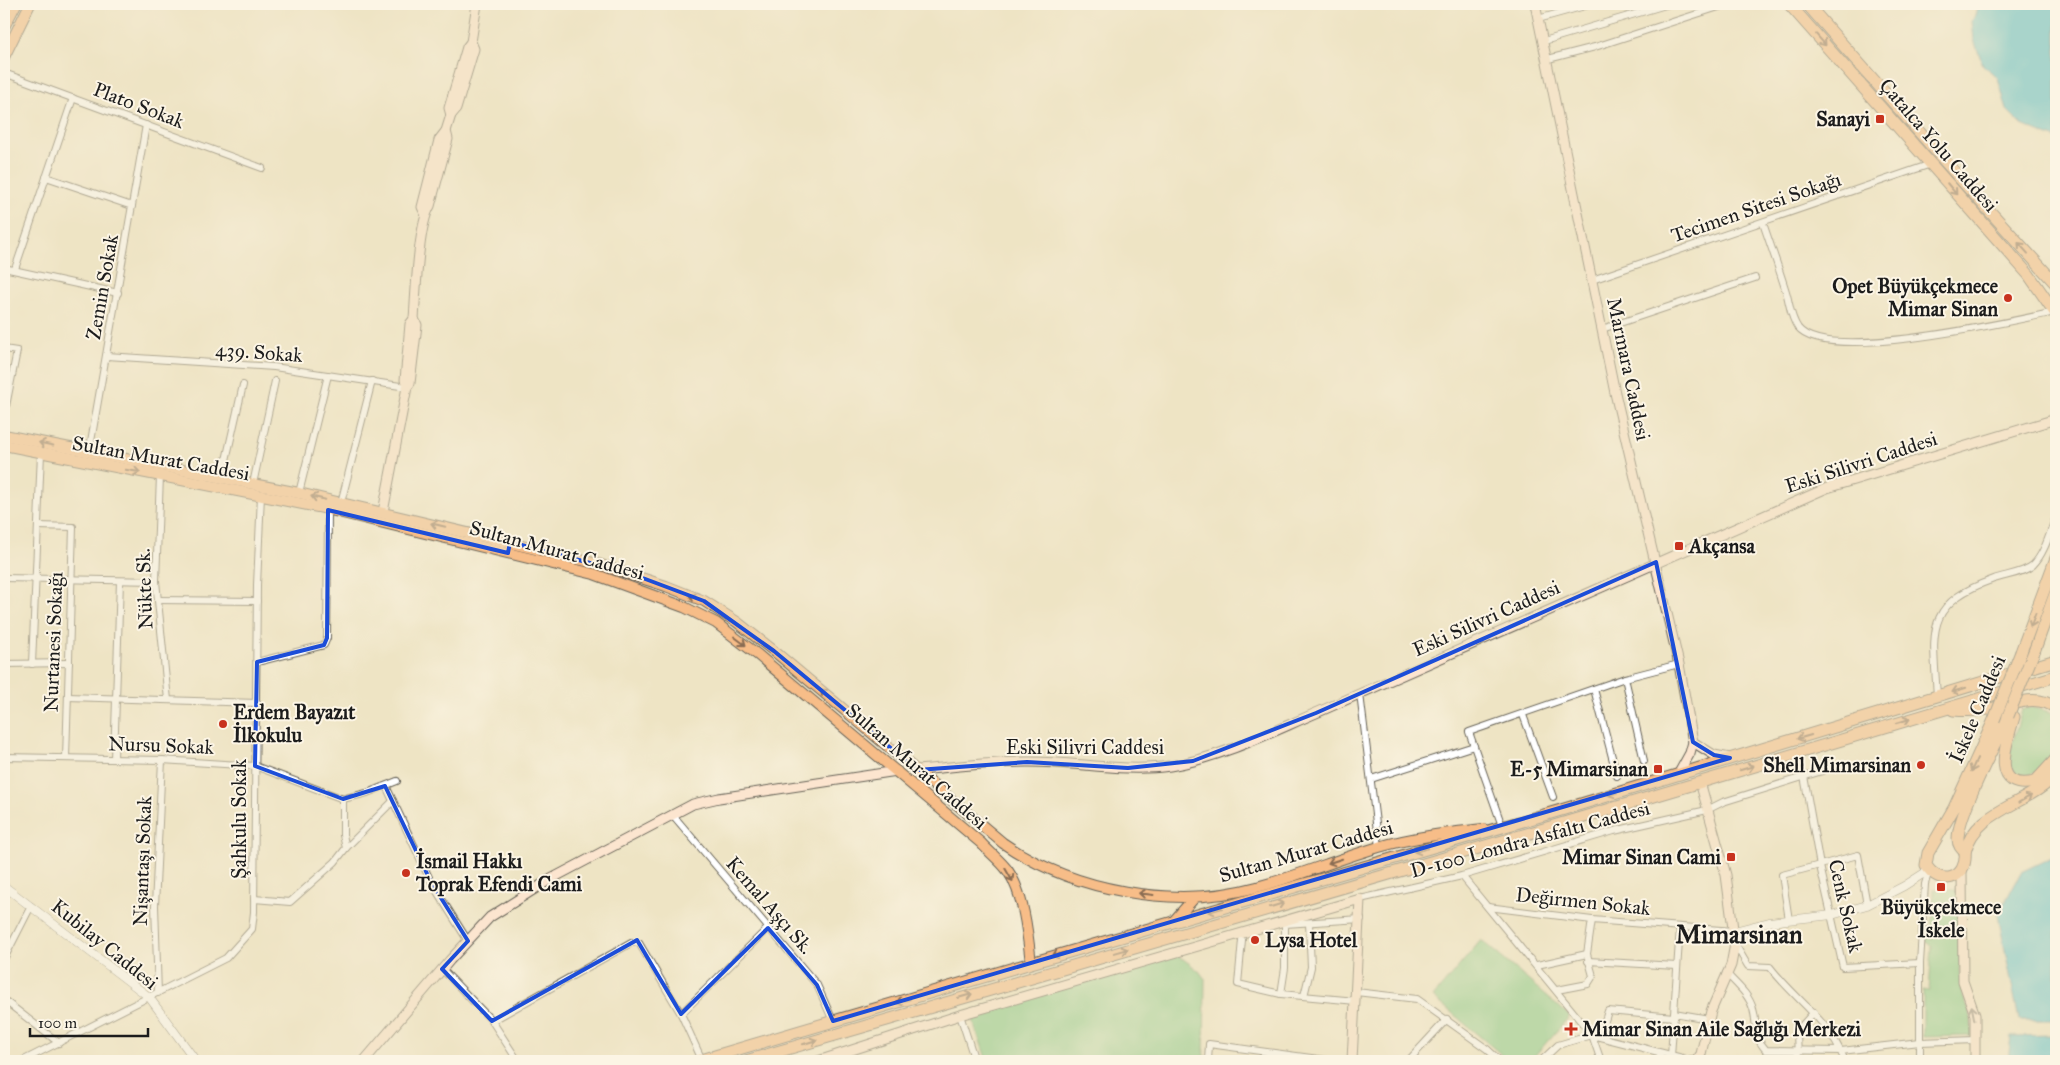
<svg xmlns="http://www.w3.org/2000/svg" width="2060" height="1065" viewBox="0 0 2060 1065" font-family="'IM FELL Great Primer',serif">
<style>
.green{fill:#80c985;stroke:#4e7250}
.water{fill:#57c2d2;stroke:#3a6f77}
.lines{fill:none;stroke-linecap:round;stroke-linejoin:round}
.minor-casing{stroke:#666257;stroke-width:8}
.tertiary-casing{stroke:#666257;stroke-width:9}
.secondary-casing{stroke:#666257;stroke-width:11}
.primary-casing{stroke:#666257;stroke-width:12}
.trunk-casing{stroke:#666257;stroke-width:13}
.minor{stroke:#fff;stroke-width:6}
.tertiary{stroke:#fff;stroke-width:8}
.secondary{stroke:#fce5cf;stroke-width:9}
.primary{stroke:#f7bd88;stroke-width:10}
.trunk{stroke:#f7bd88;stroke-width:11}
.trunk-bridge-casing{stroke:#666257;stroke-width:13;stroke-linecap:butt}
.trunk-bridge{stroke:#f7bd88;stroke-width:11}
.oneway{stroke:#8a6c52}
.oneway2{stroke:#978b7e}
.marked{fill:none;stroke:#1d4ed8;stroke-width:4;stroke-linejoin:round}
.poi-dot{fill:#c8321e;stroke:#fcf5e5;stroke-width:2}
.labels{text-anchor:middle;stroke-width:4;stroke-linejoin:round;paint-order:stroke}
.street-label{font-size:20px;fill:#1c1c1c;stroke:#fcf5e5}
.poi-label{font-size:20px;font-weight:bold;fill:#1c1c1c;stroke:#fcf5e5;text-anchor:end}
.district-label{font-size:25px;font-weight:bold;fill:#1c1c1c;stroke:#fcf5e5}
</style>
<rect width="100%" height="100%" fill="#fcf5e5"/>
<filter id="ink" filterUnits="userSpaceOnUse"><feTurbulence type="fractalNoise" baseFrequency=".02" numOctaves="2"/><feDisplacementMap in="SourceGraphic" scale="10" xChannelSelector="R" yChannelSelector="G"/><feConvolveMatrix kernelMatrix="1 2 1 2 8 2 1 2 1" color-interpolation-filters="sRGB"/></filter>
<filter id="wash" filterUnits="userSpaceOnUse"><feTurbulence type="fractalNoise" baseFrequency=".0096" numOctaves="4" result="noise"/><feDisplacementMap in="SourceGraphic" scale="20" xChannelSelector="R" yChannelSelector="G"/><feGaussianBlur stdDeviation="1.12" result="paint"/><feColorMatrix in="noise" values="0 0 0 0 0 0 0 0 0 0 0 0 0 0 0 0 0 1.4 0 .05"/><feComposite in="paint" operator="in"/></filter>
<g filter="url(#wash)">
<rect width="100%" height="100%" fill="#eee4c4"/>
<g class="green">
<path d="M 2031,707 L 2051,712 L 2056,718 C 2056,727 2058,737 2056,746 C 2053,761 2026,790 2011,767 L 2010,751 L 2022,710 Z"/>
<path d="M 1933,889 L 1957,890 L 1961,991 L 1971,1016 L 1972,1036 L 1923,1037 L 1923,990 L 1929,991 L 1932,947 L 1925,941 L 1925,937 L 1932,939 Z"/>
<path d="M 1481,940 L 1570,1016 L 1530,1061 L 1509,1061 L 1433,997 Z"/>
<path d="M 1178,955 L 1199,971 L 1205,979 L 1204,1061 L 987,1061 L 972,1017 L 1141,963 Z"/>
</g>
<g class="water">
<path d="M 1981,4 L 2056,4 L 2056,139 L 2022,125 L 2007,110 L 1998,78 L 1983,65 L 1974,40 L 1972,21 Z"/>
<path d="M 2056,855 L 2056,1020 L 2019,1020 L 1998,915 L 2021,872 Z"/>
<path d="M 2056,1035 L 2056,1061 L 2008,1061 L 2011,1036 Z"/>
</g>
</g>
<g filter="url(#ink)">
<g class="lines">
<defs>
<g id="minor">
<path d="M 1538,19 L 1592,4"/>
<path d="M 1544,41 L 1669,4"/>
<path d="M 1548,59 L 1595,47 L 1728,4"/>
<path d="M 4,73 L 262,168"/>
<path d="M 46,177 L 132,206"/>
<path d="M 1763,223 C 1771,247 1780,271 1787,295 C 1790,307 1791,318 1798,328 C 1825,364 2012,321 2055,312"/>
<path d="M 4,268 L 118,293"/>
<path d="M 15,269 L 73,98"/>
<path d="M 1592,280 L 1931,164"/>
<path d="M 1602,329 L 1755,278"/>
<path d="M 4,349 L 17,351 L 4,416"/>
<path d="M 107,356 L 274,367 L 407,387"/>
<path d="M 89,453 L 146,125"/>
<path d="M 160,476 L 156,581 L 168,700"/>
<path d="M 222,478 L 243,385"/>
<path d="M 253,484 L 275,381"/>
<path d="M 299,493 L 328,375"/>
<path d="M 341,503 L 372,381"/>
<path d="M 38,526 L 73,527 L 66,758"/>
<path d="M 4,578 L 156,581"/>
<path d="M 158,600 L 257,601"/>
<path d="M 257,662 L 324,645 L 327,638 L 328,510"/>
<path d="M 4,664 L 69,663"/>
<path d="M 32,664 L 41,453"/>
<path d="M 1625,678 L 1644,761"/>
<path d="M 1594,689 L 1617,776"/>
<path d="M 1360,694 L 1379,847"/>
<path d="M 1937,696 C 1933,632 1923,604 1994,579 C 2005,575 2024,573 2033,565 C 2045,553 2050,532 2056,517"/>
<path d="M 68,697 L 257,703"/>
<path d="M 1523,715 L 1553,797"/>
<path d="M 4,757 L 162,760 L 255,766 L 343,799 L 367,793 L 397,781"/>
<path d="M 114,759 L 120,581"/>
<path d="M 1804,776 L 1820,866 L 1843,967 L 1920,963"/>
<path d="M 1371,779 L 1474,746"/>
<path d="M 386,786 L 431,882 L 468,941"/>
<path d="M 672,814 L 817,985 L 833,1021"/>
<path d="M 1502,826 L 1469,732 L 1625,678 L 1679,664"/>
<path d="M 346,848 L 393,801"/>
<path d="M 1462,876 L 1592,1035 L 1694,1061"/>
<path d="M 254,899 L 290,902 L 335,862 L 346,848 L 343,835 L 343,799"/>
<path d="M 1360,899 L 1462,876 L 1614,831 L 1707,810 L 1723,802 L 1822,771"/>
<path d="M 1488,907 L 1592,920 L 1734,931"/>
<path d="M 1789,920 L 1782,875 L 1858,855 L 1867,905"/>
<path d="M 1242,940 L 1238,984 L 1281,994 L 1356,1001"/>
<path d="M 1735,944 L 1748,966 L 1770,967 C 1797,1002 1827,1017 1845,1061"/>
<path d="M 4,959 L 31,906"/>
<path d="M 1588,961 L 1677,966"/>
<path d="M 1537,965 L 1587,954"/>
<path d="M 442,969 L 492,1021 L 518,1061"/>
<path d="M 1726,973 C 1736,984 1749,994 1753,1009 C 1758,1026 1752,1035 1766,1050 L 1841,1051 L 1920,1042 L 1975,1040"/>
<path d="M 1557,990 L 1588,984 L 1593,976 L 1587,954 L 1592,920"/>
<path d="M 1356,992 L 1417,999 L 1487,1049 L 1500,1061"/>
<path d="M 158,993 L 155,906 L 162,760"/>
<path d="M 1281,994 L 1285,968 L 1285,924 L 1361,919"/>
<path d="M 1304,996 L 1311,967 L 1309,923"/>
<path d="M 4,1000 L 59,1043"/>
<path d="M 1674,1013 L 1709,1019"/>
<path d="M 681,1014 L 768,928"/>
<path d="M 960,1015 L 975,1061"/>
<path d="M 492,1021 L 633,942 L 639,943 L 681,1014 L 702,1060"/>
<path d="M 1592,1035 L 1601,1061"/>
<path d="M 1600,1037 L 1608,1011 L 1674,1017"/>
<path d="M 1671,1056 L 1680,927"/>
<path d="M 22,1061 L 226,958 L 252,929 L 254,912 L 257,585 L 261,495"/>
<path d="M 1208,1061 L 1209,1044 L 1333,1061"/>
<path d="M 1408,1061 L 1447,1019"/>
<path d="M 1541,1061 L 1558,1045 L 1592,1035"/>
<path d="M 1658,1061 L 1661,1054"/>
<path d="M 1798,1061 L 1797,1031 L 1814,1012"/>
<path d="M 1920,1061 L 1920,963 L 1925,884 L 1929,870"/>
</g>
<g id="tertiary">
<path d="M 4,886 L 149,997 L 196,1061"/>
<path d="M 1734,931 L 1769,922 L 1832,915 L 1867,905 L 1904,886 L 1929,870"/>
</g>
<g id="secondary">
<path d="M 1535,4 L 1615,393 L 1679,664 L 1693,742 L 1690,753 L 1679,773"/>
<path d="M 451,115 L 449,108 L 467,47 L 471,42"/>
<path d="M 425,213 L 422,207 L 439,140 L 446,131 L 451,115 L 456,109 L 474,49 L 471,42 L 477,4"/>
<path d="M 405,380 L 410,324 L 414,319"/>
<path d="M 383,512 L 407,387 L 410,383 L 417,325 L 414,319 C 416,292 418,226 430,206 L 448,139 L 446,131"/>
<path d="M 1693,742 L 1714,755 L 1730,758"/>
<path d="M 917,770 C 953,767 990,762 1026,762 C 1074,761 1122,773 1170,766 C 1220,758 1269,733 1316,713 L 1827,488 L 2056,419"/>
<path d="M 1962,872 L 1963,981 L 1975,1015 L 1975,1061"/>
<path d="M 364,1061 L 450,960 L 490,917 L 549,880 L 693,804 L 719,798 L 897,771"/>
<path d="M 818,1061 L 960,1015 L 1360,899 L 1352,1061"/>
<path d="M 1696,1061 L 1701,1054 L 1711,1011 L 1731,965 L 1735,944 L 1726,875 L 1700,782"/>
</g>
<g id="primary">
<path d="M 4,27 L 16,4"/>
<path d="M 4,57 L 30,4"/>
<path d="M 4,435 L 299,493 L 598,564 L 666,586 L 704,601 L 737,622 L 774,651 L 1003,843 C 1073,891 1174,910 1257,887 C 1298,876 1338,859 1379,847 C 1413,837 1448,833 1483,829"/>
<path d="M 4,445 L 318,507 L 594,574 L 684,607 L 716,623 L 758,655 L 981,843 C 989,852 1001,861 1008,871 C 1024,894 1028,936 1031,963"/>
<path d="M 1173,922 L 1195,897"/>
</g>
<g id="trunk">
<path d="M 1789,4 L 2029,275 L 2056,314"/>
<path d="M 1807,4 L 1965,184 L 2056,284"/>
<path d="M 2035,649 L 2056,591"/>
<path d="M 2021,652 L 2056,558"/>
<path d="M 1953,710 C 1965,711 1976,711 1988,709 C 2012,706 2035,692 2056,708"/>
<path d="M 2014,717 C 2007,741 1988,792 2035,782 L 2056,759"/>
<path d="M 1994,720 L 1954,808 L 1928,853 L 1926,865 C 1939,887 1968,880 1965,852 C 1961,848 1958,845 1958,839 C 1958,813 1996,743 2008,716"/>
<path d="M 1965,852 C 1975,809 2030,805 2056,774"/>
<path d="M 698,1061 L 1031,963 L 1561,810 L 2056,660"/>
<path d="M 746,1061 L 1537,831 L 2056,676"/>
</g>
</defs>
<use href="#minor" class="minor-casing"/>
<use href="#tertiary" class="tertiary-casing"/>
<use href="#secondary" class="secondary-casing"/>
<use href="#primary" class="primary-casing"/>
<use href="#trunk" class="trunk-casing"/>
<use href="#minor" class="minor"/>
<use href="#tertiary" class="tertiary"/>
<use href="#secondary" class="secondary"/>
<use href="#primary" class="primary"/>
<use href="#trunk" class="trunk"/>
<defs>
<g id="trunk-bridge">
<path d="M 2008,716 L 2035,649"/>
<path d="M 1994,720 L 2021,652"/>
</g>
</defs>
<use href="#trunk-bridge" class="trunk-bridge-casing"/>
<use href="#trunk-bridge" class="trunk-bridge"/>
</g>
<defs><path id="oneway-shaft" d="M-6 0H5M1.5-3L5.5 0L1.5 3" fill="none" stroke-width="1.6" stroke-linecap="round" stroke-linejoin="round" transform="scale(1.25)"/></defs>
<g class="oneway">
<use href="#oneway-shaft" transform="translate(1821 40) rotate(49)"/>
<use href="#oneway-shaft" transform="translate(1952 189) rotate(50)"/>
<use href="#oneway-shaft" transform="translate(2023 248) rotate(-132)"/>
<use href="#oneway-shaft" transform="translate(46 444) rotate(-168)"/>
<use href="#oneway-shaft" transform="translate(133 471) rotate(10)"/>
<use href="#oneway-shaft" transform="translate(318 498) rotate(-166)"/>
<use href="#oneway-shaft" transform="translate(438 525) rotate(-167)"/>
<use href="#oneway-shaft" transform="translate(696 598) rotate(-158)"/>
<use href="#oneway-shaft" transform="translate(2033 620) rotate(110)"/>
<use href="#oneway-shaft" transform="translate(740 641) rotate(37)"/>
<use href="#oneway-shaft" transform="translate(1959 690) rotate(163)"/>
<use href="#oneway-shaft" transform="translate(826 694) rotate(-140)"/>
<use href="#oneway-shaft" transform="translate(1903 721) rotate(-17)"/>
<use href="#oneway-shaft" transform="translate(1804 737) rotate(164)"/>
<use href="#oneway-shaft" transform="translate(1974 765) rotate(114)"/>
<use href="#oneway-shaft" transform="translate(1747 768) rotate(-17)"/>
<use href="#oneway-shaft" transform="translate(1615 793) rotate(162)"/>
<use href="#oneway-shaft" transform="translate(2025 799) rotate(-29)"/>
<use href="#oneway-shaft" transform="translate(1421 850) rotate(164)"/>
<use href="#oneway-shaft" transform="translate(1335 861) rotate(162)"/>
<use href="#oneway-shaft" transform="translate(1009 875) rotate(60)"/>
<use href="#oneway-shaft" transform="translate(1146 894) rotate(-173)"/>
<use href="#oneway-shaft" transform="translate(1277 905) rotate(-17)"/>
<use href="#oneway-shaft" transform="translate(1215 910) rotate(164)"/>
<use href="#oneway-shaft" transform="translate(1121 951) rotate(-16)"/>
<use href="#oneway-shaft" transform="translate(1059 954) rotate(164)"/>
<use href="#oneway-shaft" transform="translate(965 996) rotate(-16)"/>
<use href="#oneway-shaft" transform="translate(903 1001) rotate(164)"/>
<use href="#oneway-shaft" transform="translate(810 1042) rotate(-17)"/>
</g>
<use class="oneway2" href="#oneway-shaft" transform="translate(1973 1013) rotate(-101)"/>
</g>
<path d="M0 0H2060V1065H0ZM 328,510 L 508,553 L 510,542 L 632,574 L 704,601 L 774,651 L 917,770 L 1027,762 L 1128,768 L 1193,761 L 1316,713 L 1656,562 L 1693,742 L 1714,755 L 1730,758 L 833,1021 L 817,985 L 768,928 L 681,1014 L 637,940 L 492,1021 L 442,969 L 468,941 L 431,882 L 385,786 L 343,799 L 255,766 L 257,662 L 324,645 L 327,638 Z" fill="#eee4c4" fill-opacity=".55" fill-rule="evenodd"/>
<path class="marked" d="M 328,510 L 508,553 L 510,542 L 632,574 L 704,601 L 774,651 L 917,770 L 1027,762 L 1128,768 L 1193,761 L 1316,713 L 1656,562 L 1693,742 L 1714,755 L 1730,758 L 833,1021 L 817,985 L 768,928 L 681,1014 L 637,940 L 492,1021 L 442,969 L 468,941 L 431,882 L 385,786 L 343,799 L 255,766 L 257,662 L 324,645 L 327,638 Z"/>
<g class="poi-dot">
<rect x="1875" y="114" width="10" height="10" rx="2.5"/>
<circle cx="2008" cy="298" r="5"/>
<rect x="1674" y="541" width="10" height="10" rx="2.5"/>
<circle cx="223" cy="724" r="5"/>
<circle cx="1921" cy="765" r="5"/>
<rect x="1653" y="764" width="10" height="10" rx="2.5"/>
<rect x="1726" y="852" width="10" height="10" rx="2.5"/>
<circle cx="406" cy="873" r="5"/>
<rect x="1936" y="882" width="10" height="10" rx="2.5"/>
<circle cx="1255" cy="940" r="5"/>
<path d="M1568.5 1021.5h5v5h5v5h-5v5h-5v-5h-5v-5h5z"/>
</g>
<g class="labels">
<g class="street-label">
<text transform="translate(139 105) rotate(21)" y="7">Plato Sokak</text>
<text transform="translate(1939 145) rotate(49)" y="7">Çatalca Yolu Caddesi</text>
<text transform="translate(1756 207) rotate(-19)" y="7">Tecimen Sitesi Sokağı</text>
<text transform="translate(102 287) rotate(-80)" y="7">Zemin Sokak</text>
<text transform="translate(259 352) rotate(4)" y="7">439. Sokak</text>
<text transform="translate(1629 369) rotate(78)" y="7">Marmara Caddesi</text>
<text transform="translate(161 458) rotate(10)" y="7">Sultan Murat Caddesi</text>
<text transform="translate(1861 462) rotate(-18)" y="7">Eski Silivri Caddesi</text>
<text transform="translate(557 550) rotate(15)" y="7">Sultan Murat Caddesi</text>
<text transform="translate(144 589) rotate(-92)" y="7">Nükte Sk.</text>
<text transform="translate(1486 618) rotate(-24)" y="7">Eski Silivri Caddesi</text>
<text transform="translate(53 642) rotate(-88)" y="7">Nurtanesi Sokağı</text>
<text transform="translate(1977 709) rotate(-67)" y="7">İskele Caddesi</text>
<text transform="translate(161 745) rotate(2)" y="7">Nursu Sokak</text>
<text x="1085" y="754">Eski Silivri Caddesi</text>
<text transform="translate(917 766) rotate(41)" y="7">Sultan Murat Caddesi</text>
<text transform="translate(239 819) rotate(-90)" y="7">Şahkulu Sokak</text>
<text transform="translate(1530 839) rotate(-15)" y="7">D-100 Londra Asfaltı Caddesi</text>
<text transform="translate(1306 851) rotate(-16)" y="7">Sultan Murat Caddesi</text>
<text transform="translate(142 861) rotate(-88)" y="7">Nişantaşı Sokak</text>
<text transform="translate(1583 901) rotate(6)" y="7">Değirmen Sokak</text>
<text transform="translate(770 905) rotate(49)" y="7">Kemal Aşçı Sk.</text>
<text transform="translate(1846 906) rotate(77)" y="7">Cenk Sokak</text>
<text transform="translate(105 944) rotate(39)" y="7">Kubilay Caddesi</text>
</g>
<g class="poi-label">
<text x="1870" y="126">Sanayi</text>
<text x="1998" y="293">Opet Büyükçekmece<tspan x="1998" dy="23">Mimar Sinan</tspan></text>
<text x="1689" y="553" text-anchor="start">Akçansa</text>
<text x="233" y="719" text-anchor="start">Erdem Bayazıt<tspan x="233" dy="23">İlkokulu</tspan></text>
<text x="1911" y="772">Shell Mimarsinan</text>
<text x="1648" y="776">E-5 Mimarsinan</text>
<text x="1721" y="864">Mimar Sinan Cami</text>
<text x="416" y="868" text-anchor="start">İsmail Hakkı<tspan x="416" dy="23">Toprak Efendi Cami</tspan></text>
<text x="1941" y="914" text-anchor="middle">Büyükçekmece<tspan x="1941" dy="23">İskele</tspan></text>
<text x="1265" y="947" text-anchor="start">Lysa Hotel</text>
<text x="1582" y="1036" text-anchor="start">Mimar Sinan Aile Sağlığı Merkezi</text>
</g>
<g class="district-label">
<text x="1739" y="943">Mimarsinan</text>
</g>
</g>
<rect width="2060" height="1065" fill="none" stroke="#fcf5e5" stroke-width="20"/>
<path d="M30 1028v8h118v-8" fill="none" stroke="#1c1c1c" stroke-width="2.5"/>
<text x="38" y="1028" font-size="15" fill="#1c1c1c" stroke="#fcf5e5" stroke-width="4" paint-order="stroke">100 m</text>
</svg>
